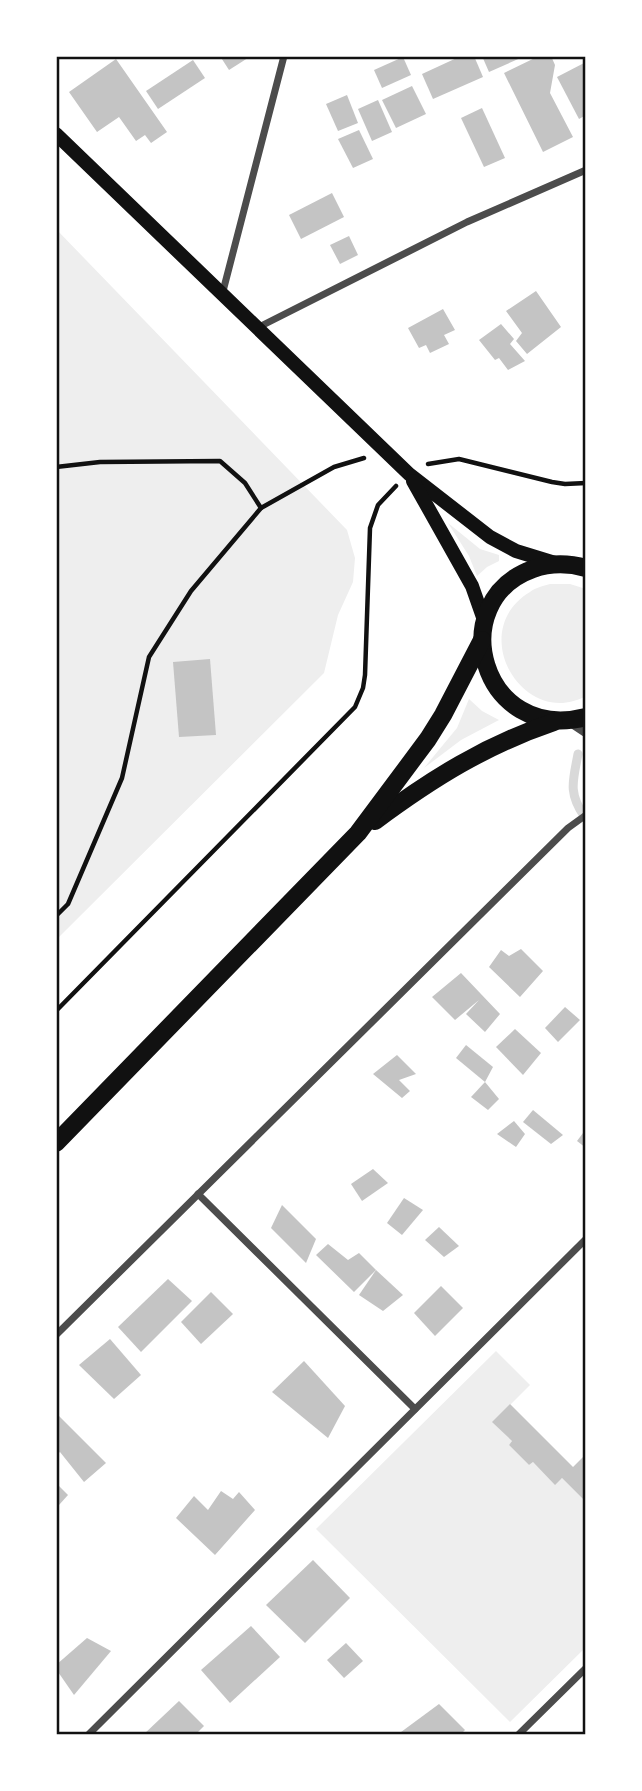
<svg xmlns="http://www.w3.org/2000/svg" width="642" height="1791" viewBox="0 0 642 1791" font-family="Bitter,serif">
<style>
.green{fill:#eee}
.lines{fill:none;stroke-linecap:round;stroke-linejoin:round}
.stream{stroke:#d9d9d9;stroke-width:9}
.building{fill:#c4c4c4}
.path{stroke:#111;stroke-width:4.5}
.minor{stroke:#4c4c4c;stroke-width:7}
.tertiary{stroke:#4c4c4c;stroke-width:12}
.secondary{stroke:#111;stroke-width:14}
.primary{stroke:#111;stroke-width:18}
.neatline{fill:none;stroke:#111;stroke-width:2.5}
</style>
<rect width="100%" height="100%" fill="#fff"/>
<g class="green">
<path d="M 56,229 L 347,530 L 355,558 L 353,582 L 338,615 L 324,673 L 56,940 Z"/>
<path d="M 448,523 L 480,549 L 499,555 L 499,561 L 487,567 L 477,576 L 469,556 Z"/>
<path d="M 550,584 L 570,584 L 586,589 L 586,696 C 523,730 465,631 530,592 C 535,588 543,586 550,584 Z"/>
<path d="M 469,699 L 482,711 L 499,720 L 461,740 L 424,768 L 457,728 Z"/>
<path d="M 496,1351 L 530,1385 L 493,1422 L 512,1441 L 509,1445 L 529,1465 L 533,1462 L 555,1484 L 562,1478 L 586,1502 L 586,1647 L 510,1722 L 316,1529 Z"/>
</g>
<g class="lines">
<path class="stream" d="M 578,754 C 573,781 568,792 584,816"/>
</g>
<g class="building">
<path d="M 220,56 L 251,56 L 229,70 Z"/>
<path d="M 461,56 L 474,56 L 483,77 L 433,99 L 422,74 Z"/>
<path d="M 482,56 L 525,56 L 489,72 Z"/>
<path d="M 539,56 L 551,56 L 555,65 L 550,93 L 573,137 L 543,152 L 504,73 Z"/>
<path d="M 403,57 L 411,75 L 382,88 L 374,70 Z"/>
<path d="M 116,59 L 167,132 L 151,143 L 145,135 L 136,141 L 119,117 L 97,132 L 69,92 Z"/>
<path d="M 193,60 L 205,78 L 158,109 L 146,91 Z"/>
<path d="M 586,62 L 586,115 L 579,119 L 557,77 Z"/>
<path d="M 412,86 L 426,114 L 396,128 L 382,100 Z"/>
<path d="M 347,95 L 358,123 L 338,131 L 326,104 Z"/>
<path d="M 378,100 L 392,132 L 372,141 L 358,109 Z"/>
<path d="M 482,108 L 505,158 L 484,167 L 461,118 Z"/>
<path d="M 359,130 L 373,159 L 353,168 L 338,139 Z"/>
<path d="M 332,193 L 344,217 L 301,239 L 289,215 Z"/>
<path d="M 349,236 L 358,255 L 340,264 L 330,245 Z"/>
<path d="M 536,291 L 561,327 L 527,354 L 516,341 L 522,333 L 506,311 Z"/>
<path d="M 443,309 L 455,330 L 444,335 L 449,344 L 430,353 L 426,345 L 419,348 L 408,328 Z"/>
<path d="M 501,324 L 514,339 L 510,344 L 525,361 L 508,370 L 499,358 L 495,360 L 479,340 Z"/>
<path d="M 210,659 L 216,735 L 179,737 L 173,662 Z"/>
<path d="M 521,949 L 543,971 L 520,997 L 489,967 L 501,950 L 509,956 Z"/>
<path d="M 461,973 L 500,1014 L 485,1032 L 466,1014 L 479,1000 L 455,1020 L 432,997 Z"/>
<path d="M 565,1007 L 580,1020 L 558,1042 L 545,1028 Z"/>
<path d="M 515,1029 L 541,1053 L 523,1075 L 496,1047 Z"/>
<path d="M 466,1045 L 493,1067 L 485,1082 L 456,1058 Z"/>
<path d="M 397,1055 L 416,1074 L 399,1080 L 410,1091 L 402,1098 L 373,1074 Z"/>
<path d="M 485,1082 L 499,1099 L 488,1110 L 471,1097 Z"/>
<path d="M 533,1110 L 563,1135 L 551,1144 L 523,1122 Z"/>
<path d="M 514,1121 L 525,1134 L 516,1147 L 497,1134 Z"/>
<path d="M 586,1129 L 586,1148 L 577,1141 Z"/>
<path d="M 373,1169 L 388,1183 L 362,1201 L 351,1184 Z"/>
<path d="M 404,1198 L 423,1210 L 402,1235 L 387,1223 Z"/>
<path d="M 282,1205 L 316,1239 L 306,1263 L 271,1228 Z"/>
<path d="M 439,1227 L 459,1246 L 444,1257 L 425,1240 Z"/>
<path d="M 328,1244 L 348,1260 L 359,1253 L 376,1270 L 354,1292 L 316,1255 Z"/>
<path d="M 376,1270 L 403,1295 L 383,1311 L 359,1295 Z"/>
<path d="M 168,1279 L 192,1301 L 141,1352 L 118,1327 Z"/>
<path d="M 441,1286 L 463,1308 L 435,1336 L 414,1313 Z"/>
<path d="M 211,1292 L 233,1314 L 201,1344 L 181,1322 Z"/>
<path d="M 110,1339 L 141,1375 L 114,1399 L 79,1365 Z"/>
<path d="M 304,1361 L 345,1406 L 328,1438 L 272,1392 Z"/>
<path d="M 510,1404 L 573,1467 L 586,1454 L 586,1502 L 562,1478 L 555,1485 L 533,1462 L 529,1465 L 509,1445 L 512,1441 L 492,1422 Z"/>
<path d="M 56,1413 L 106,1463 L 84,1482 L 60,1452 L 56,1455 Z"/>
<path d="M 56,1483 L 68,1495 L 59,1505 L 56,1502 Z"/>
<path d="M 221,1491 L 233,1499 L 239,1492 L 255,1510 L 215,1555 L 176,1518 L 194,1496 L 208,1510 Z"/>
<path d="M 313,1560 L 350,1598 L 305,1643 L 266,1605 Z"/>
<path d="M 251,1626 L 280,1657 L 230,1703 L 201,1670 Z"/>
<path d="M 87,1638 L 111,1651 L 74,1695 L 56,1669 L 56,1665 Z"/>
<path d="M 346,1643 L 363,1661 L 344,1678 L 327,1660 Z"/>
<path d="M 179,1701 L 204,1726 L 195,1735 L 143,1735 Z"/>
<path d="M 439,1704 L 465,1730 L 460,1735 L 397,1735 Z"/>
</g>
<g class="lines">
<g class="path">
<path d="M 428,464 L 459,459 L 552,482 L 565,484 L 586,483"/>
<path d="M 56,467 L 100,462 L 220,461 L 245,483 L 261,508 L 191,591 L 149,657 L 122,778 L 68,904 L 56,916"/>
<path d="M 261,508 L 334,467 L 364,458"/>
<path d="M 56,1011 L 355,707 L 363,688 L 365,675 L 370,528 L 378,505 L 396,486"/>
</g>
<g class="minor">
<path d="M 222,295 L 284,56"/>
<path d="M 257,328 L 467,222 L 586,170"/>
<path d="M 198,1194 L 415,1409"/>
<path d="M 56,1335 L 568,828 L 586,815"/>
<path d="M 88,1735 L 586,1239"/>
<path d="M 518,1735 L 586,1668"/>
</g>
<path class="tertiary" d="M 571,721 L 586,731"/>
<g class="secondary">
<path d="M 56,134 L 409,474 L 490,537 L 516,551 L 555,563"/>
<path d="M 413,481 L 472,586 L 485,623"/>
</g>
<g class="primary">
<path d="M 586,568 C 568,563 550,563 533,569 C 443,601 481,744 586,717"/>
<path d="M 375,821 C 433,778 486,745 554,722"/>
<path d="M 56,1143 L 358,833 L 428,739 L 443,715 L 482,640"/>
</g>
</g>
<rect width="642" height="1791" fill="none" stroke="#ffffff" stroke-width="116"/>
<rect x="58" y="58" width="526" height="1675" class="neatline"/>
</svg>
